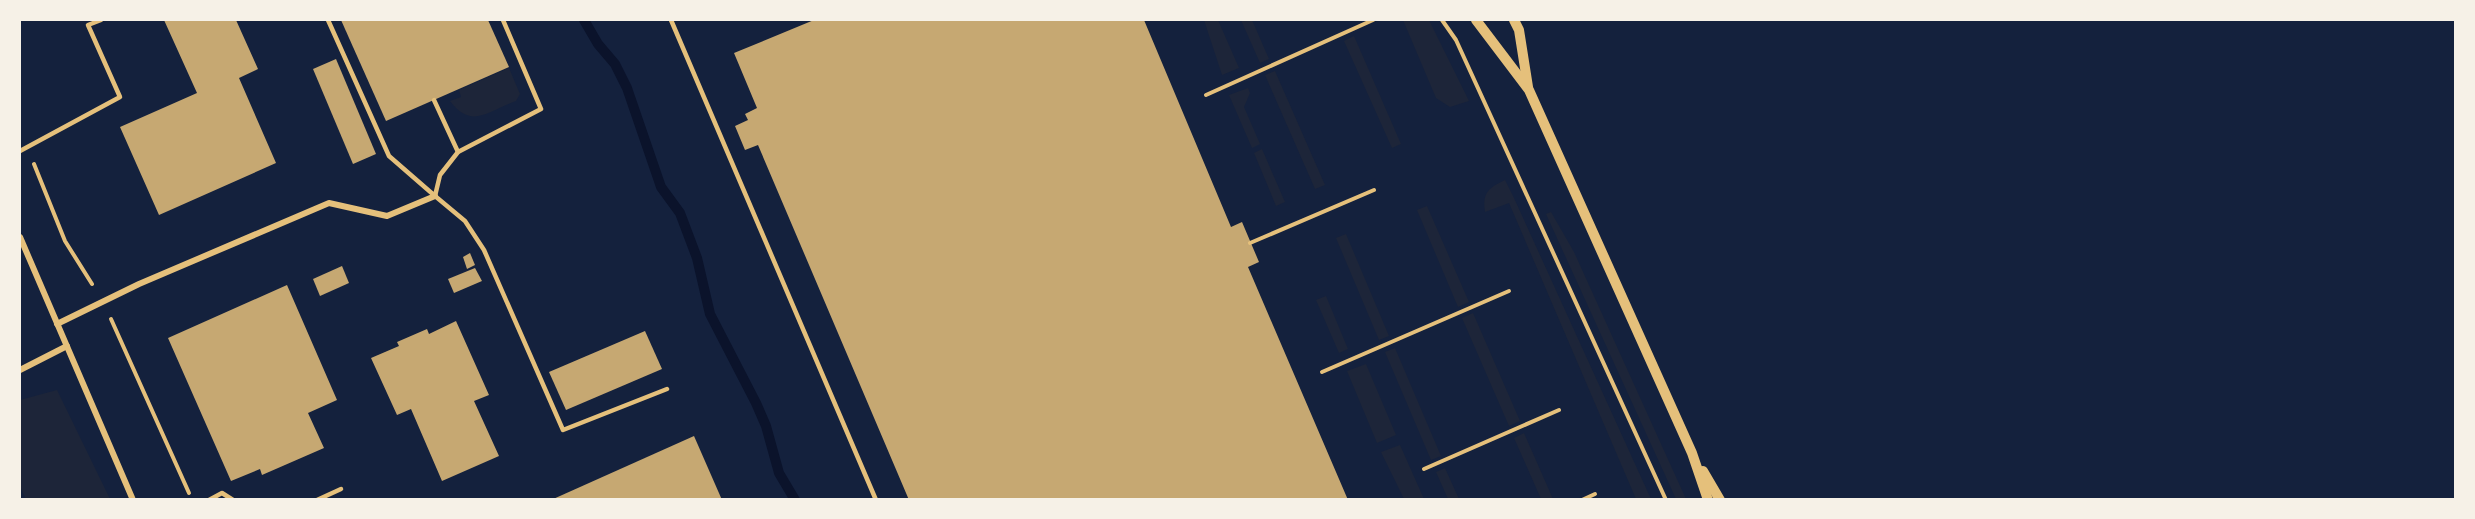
<svg xmlns="http://www.w3.org/2000/svg" width="2475" height="519" viewBox="0 0 2475 519" font-family="'Source Serif 4',serif">
<style>
.green{fill:#1d2539}
.lines{fill:none;stroke-linecap:round;stroke-linejoin:round}
.stream{stroke:#0b132b;stroke-width:10}
.building{fill:#c6a872}
.path{stroke:#e5c07b;stroke-width:4}
.service{stroke:#e5c07b;stroke-width:4.5}
.minor{stroke:#e5c07b;stroke-width:6}
.tertiary{stroke:#e5c07b;stroke-width:10}
</style>
<rect width="100%" height="100%" fill="#14213d"/>
<g class="green">
<path d="M 1204,20 L 1218,20 L 1239,68 L 1222,75 Z"/>
<path d="M 1241,20 L 1252,20 L 1269,59 L 1260,63 Z"/>
<path d="M 1403,20 L 1429,20 L 1469,101 L 1450,107 L 1436,98 Z"/>
<path d="M 1354,36 L 1401,144 L 1392,148 L 1344,41 Z"/>
<path d="M 509,68 L 520,94 L 516,101 C 488,111 472,130 450,101 L 461,97 L 459,90 Z"/>
<path d="M 1275,71 L 1325,185 L 1315,189 L 1265,75 Z"/>
<path d="M 1248,88 L 1250,93 L 1244,107 L 1260,144 L 1252,148 L 1229,95 Z"/>
<path d="M 1262,149 L 1285,202 L 1276,206 L 1254,153 Z"/>
<path d="M 1505,180 L 1514,198 L 1651,499 L 1636,499 L 1509,203 L 1485,212 C 1482,193 1488,188 1505,180 Z"/>
<path d="M 1427,206 L 1469,302 L 1458,307 L 1417,210 Z"/>
<path d="M 1551,212 L 1574,252 L 1686,499 L 1676,499 L 1546,214 Z"/>
<path d="M 1346,234 L 1389,336 L 1379,340 L 1336,238 Z"/>
<path d="M 1326,296 L 1348,349 L 1339,353 L 1316,300 Z"/>
<path d="M 1473,313 L 1520,421 L 1509,426 L 1462,318 Z"/>
<path d="M 1395,348 L 1441,456 L 1431,460 L 1385,352 Z"/>
<path d="M 1366,364 L 1396,435 L 1377,443 L 1347,371 Z"/>
<path d="M 57,390 L 110,499 L 26,499 L 20,487 L 20,400 Z"/>
<path d="M 1524,433 L 1553,499 L 1541,499 L 1514,438 Z"/>
<path d="M 1400,445 L 1424,499 L 1404,499 L 1381,452 Z"/>
<path d="M 1445,468 L 1459,499 L 1448,499 L 1436,472 Z"/>
</g>
<g class="lines">
<path class="stream" d="M 584,20 L 598,44 L 615,64 L 627,88 L 661,187 L 680,213 L 697,258 L 710,314 L 756,403 L 766,426 L 779,473 L 795,500"/>
</g>
<g class="building">
<path d="M 164,20 L 236,20 L 258,69 L 239,78 L 276,163 L 159,215 L 120,127 L 197,93 Z"/>
<path d="M 341,20 L 488,20 L 509,67 L 386,121 Z"/>
<path d="M 814,20 L 1144,20 L 1231,227 L 1242,222 L 1259,262 L 1248,267 L 1348,500 L 909,500 L 758,145 L 745,150 L 735,126 L 748,120 L 745,114 L 757,108 L 734,53 Z"/>
<path d="M 336,59 L 376,154 L 353,164 L 313,69 Z"/>
<path d="M 470,253 L 475,265 L 467,269 L 463,257 Z"/>
<path d="M 342,266 L 349,283 L 320,296 L 313,279 Z"/>
<path d="M 475,268 L 482,281 L 454,293 L 448,279 Z"/>
<path d="M 287,285 L 337,400 L 308,413 L 324,448 L 262,475 L 260,469 L 231,481 L 168,338 Z"/>
<path d="M 456,321 L 489,395 L 474,401 L 499,456 L 442,481 L 411,409 L 397,415 L 371,358 L 399,346 L 397,342 L 427,329 L 429,334 Z"/>
<path d="M 645,331 L 662,369 L 566,410 L 549,372 Z"/>
<path d="M 694,436 L 722,500 L 551,500 Z"/>
</g>
<g class="lines">
<g class="path">
<path d="M 1442,20 L 1456,40 L 1666,500"/>
<path d="M 1206,95 L 1373,20"/>
<path d="M 34,164 L 65,241 L 92,284"/>
<path d="M 1250,243 L 1374,190"/>
<path d="M 111,319 L 189,493"/>
<path d="M 1322,372 L 1509,291"/>
<path d="M 1424,469 L 1559,410"/>
<path d="M 1582,500 L 1595,494"/>
</g>
<g class="service">
<path d="M 328,20 L 389,156 L 435,196 L 440,175 L 458,152 L 541,109 L 503,20"/>
<path d="M 671,20 L 876,500"/>
<path d="M 434,100 L 458,152"/>
<path d="M 20,151 L 120,97 L 88,25 L 101,20"/>
<path d="M 435,196 L 465,221 L 484,250 L 563,430 L 667,389"/>
<path d="M 209,500 L 222,493 L 233,500"/>
<path d="M 317,500 L 341,489"/>
</g>
<g class="minor">
<path d="M 20,237 L 133,500"/>
<path d="M 57,324 L 139,284 L 329,203 L 387,216 L 435,196"/>
<path d="M 20,370 L 67,346"/>
</g>
<g class="tertiary">
<path d="M 1476,20 L 1529,90 L 1692,453 L 1708,500"/>
<path d="M 1514,20 L 1519,30 L 1528,87"/>
<path d="M 1703,471 L 1720,500"/>
</g>
</g>
<rect width="2475" height="519" fill="none" stroke="#f6f1e7" stroke-width="42"/>
</svg>
